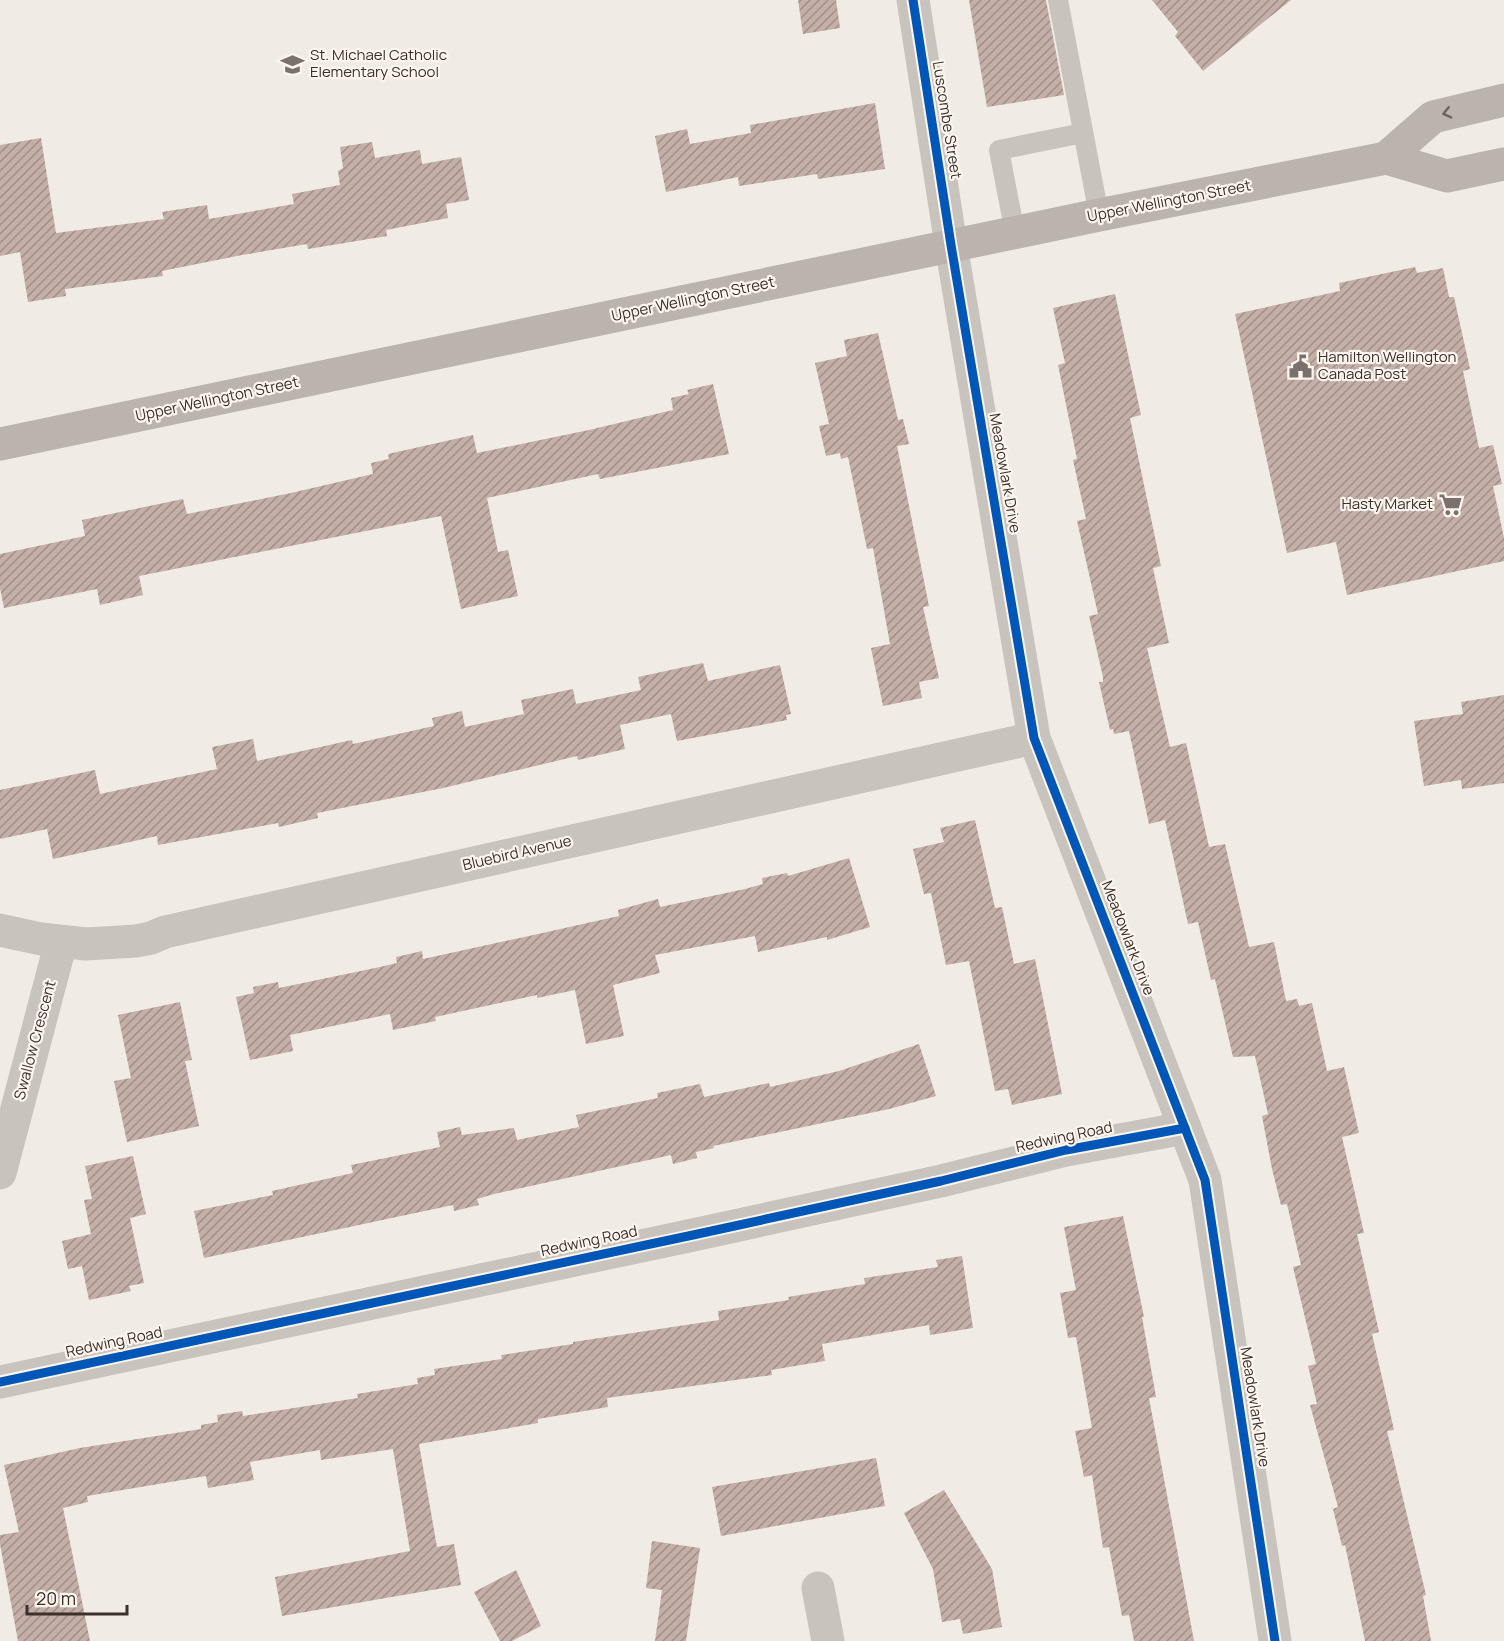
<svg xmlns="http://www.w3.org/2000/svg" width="1504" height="1641" viewBox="0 0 1504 1641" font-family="Manrope,sans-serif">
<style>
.building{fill:url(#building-hatch)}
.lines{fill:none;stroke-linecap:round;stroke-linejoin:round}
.service{stroke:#c9c3be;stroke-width:20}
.minor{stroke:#c9c3be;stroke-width:33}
.secondary{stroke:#bab3ae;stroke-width:33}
.cycleway-casing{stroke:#fbf5ee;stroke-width:13}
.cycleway{stroke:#0057b8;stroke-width:9}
.oneway{stroke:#6e645f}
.labels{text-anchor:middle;stroke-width:4.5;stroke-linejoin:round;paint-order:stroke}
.poi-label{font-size:15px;fill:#3b302b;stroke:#fbf5ee;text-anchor:start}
.street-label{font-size:15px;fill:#3b302b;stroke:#fbf5ee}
</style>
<defs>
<pattern id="building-hatch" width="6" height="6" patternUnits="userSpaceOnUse" patternTransform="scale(1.5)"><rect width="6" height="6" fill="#c3afa7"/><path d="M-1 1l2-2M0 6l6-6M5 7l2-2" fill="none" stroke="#a08f88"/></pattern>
</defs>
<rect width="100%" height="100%" fill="#f0ebe5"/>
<g class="building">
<path d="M 798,0 L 836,0 L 840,28 L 803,34 Z"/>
<path d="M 969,0 L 1046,0 L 1064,95 L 987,107 Z"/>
<path d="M 1152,0 L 1291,0 L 1203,71 L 1175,36 L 1178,32 Z"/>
<path d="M 875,103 L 885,169 L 818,179 L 817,174 L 739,186 L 738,177 L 666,192 L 655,136 L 687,129 L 690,144 L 751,133 L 750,125 Z"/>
<path d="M 41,138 L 56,233 L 164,219 L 162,212 L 207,205 L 209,219 L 294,204 L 292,194 L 340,185 L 338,171 L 343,168 L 340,147 L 372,142 L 375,158 L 420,150 L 422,164 L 461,157 L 469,200 L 446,204 L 448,218 L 386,230 L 387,236 L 308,249 L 307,244 L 242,255 L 162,271 L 163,276 L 65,289 L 66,296 L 28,302 L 20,252 L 0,256 L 0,145 Z"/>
<path d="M 1415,267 L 1417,273 L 1443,268 L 1449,297 L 1454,297 L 1470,369 L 1463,371 L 1479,448 L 1493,445 L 1502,484 L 1493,486 L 1504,538 L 1504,561 L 1347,595 L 1336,542 L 1287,553 L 1235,314 L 1340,291 L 1339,283 Z"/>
<path d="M 1115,294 L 1141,415 L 1130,418 L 1161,566 L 1153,568 L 1169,643 L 1147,648 L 1170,747 L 1186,743 L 1209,847 L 1225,844 L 1249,947 L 1274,942 L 1286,1001 L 1297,999 L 1299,1006 L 1312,1003 L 1327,1071 L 1344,1067 L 1359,1133 L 1342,1137 L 1364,1233 L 1357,1234 L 1379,1332 L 1372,1334 L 1394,1430 L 1387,1431 L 1426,1595 L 1423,1596 L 1431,1641 L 1365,1641 L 1345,1545 L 1342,1546 L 1333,1509 L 1338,1507 L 1310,1405 L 1317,1404 L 1308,1366 L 1316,1364 L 1293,1267 L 1301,1265 L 1287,1204 L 1281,1205 L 1272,1169 L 1262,1116 L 1268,1114 L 1255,1056 L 1233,1057 L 1215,979 L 1211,980 L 1198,922 L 1188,924 L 1165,820 L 1149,824 L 1129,731 L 1114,734 L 1113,729 L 1110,730 L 1099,682 L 1103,682 L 1103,677 L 1089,616 L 1098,614 L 1077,521 L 1086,519 L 1073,460 L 1077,459 L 1058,365 L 1065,363 L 1053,308 Z"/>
<path d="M 878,333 L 898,420 L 903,419 L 909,444 L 897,446 L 929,606 L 923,607 L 939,678 L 919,682 L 922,698 L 883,706 L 871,648 L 890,644 L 873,548 L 867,549 L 848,457 L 841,459 L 840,453 L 826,456 L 819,426 L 829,424 L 815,363 L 847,356 L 844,340 Z"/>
<path d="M 713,384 L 729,454 L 600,479 L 598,474 L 487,498 L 498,552 L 508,550 L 518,596 L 461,609 L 441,516 L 139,576 L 143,595 L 100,605 L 97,589 L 4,608 L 0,588 L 0,554 L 85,536 L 82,520 L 183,499 L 187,514 L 291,493 L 373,474 L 371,463 L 389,459 L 388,454 L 473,435 L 477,453 L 589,430 L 673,410 L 671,398 L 689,394 L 687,390 Z"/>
<path d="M 703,663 L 708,681 L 780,665 L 791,714 L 786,715 L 787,720 L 677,741 L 671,714 L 620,725 L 625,749 L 578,760 L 577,756 L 443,788 L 317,813 L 318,818 L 279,827 L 278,823 L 158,845 L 157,836 L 53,859 L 47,829 L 0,839 L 0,790 L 95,770 L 100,794 L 217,769 L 212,747 L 253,739 L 257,761 L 352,740 L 353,744 L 434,726 L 432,718 L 462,711 L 465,727 L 524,714 L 521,700 L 573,689 L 576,704 L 641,690 L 638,677 Z"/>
<path d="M 1504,695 L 1504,783 L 1462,789 L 1461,780 L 1424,786 L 1414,721 L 1463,714 L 1461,702 Z"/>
<path d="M 975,820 L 995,908 L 1002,907 L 1014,964 L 1035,959 L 1062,1094 L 1012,1105 L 1008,1089 L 995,1091 L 969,961 L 946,965 L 931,893 L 924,894 L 913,849 L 944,842 L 940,828 Z"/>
<path d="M 849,858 L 870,927 L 827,940 L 827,937 L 758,952 L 755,936 L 655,955 L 660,973 L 613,985 L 624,1036 L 586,1044 L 575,990 L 537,998 L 537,995 L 435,1017 L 436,1021 L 393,1030 L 390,1014 L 290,1035 L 293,1051 L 250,1060 L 236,997 L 254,993 L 253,987 L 278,982 L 279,988 L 380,967 L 397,963 L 396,957 L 422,951 L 423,959 L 529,936 L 619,916 L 618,910 L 658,899 L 660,907 L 745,889 L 763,884 L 762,878 L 787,873 L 788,876 Z"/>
<path d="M 180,1002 L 192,1060 L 185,1061 L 199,1126 L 127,1142 L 114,1081 L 131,1078 L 118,1015 Z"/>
<path d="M 919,1044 L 936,1096 L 889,1109 L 713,1146 L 714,1148 L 696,1152 L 697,1158 L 673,1164 L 671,1155 L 494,1194 L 477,1199 L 479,1205 L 454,1211 L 453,1205 L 204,1258 L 194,1211 L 273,1195 L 272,1191 L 353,1173 L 351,1165 L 440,1147 L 437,1132 L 460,1127 L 462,1135 L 514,1128 L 517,1140 L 579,1127 L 576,1115 L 658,1098 L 657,1093 L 700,1084 L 704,1097 L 769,1083 L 770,1087 L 839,1071 Z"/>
<path d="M 133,1156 L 146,1214 L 130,1218 L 144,1283 L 129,1286 L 131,1291 L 89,1300 L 82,1266 L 68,1269 L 62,1241 L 91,1234 L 84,1200 L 92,1199 L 85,1166 Z"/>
<path d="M 1123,1216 L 1144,1317 L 1142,1317 L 1156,1397 L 1149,1398 L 1194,1641 L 1134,1641 L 1129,1615 L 1122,1616 L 1109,1547 L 1103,1548 L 1092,1475 L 1084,1477 L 1075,1431 L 1092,1428 L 1076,1337 L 1068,1338 L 1060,1293 L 1076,1290 L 1064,1227 Z"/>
<path d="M 962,1256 L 973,1328 L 930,1335 L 929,1325 L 822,1344 L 825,1361 L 771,1370 L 772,1375 L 607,1398 L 608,1407 L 538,1419 L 538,1423 L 419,1444 L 437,1547 L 454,1544 L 461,1585 L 282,1616 L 275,1577 L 410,1551 L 393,1449 L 321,1460 L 320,1450 L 250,1462 L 254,1480 L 208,1488 L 206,1476 L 87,1496 L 88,1502 L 63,1508 L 90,1641 L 18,1641 L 0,1544 L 0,1535 L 19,1532 L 4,1465 L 80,1448 L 201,1429 L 201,1425 L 218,1422 L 217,1415 L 242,1411 L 243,1416 L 358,1398 L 357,1394 L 418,1384 L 417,1378 L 435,1375 L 434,1369 L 502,1359 L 501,1355 L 573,1344 L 573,1342 L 719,1320 L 718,1311 L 789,1300 L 788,1297 L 865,1284 L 864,1278 L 938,1267 L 936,1260 Z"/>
<path d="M 876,1458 L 885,1506 L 721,1536 L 712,1487 Z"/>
<path d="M 944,1490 L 992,1569 L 1002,1627 L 963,1634 L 960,1619 L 942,1622 L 933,1569 L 904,1513 Z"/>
<path d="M 652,1541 L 700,1548 L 686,1641 L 655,1641 L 662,1590 L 646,1588 Z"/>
<path d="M 516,1570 L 541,1626 L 512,1641 L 500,1641 L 474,1592 Z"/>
</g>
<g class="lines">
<g class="service">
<path d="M 1058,0 L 1099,215"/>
<path d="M 1015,233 L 999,150 L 1083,133"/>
</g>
<g class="minor">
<path d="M 913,0 L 951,245 L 1034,738 L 1205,1180 L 1275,1641"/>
<path d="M 0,930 L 41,939 L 86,944 L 136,941 L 151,938 L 165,932 L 1034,738"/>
<path d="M 0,1173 L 61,942"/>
<path d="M 0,1382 L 693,1235 L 941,1181 L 1066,1150 L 1185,1128"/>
<path d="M 818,1588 L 828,1641"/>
</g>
<g class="secondary">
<path d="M 1386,158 L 1433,117 L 1504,100"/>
<path d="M 0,444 L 1099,215 L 1386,158 L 1447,176 L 1504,164"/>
</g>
<defs>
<g id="cycleway">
<path d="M 913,0 L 951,245 L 1034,738 L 1205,1180 L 1275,1641"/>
<path d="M 0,1382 L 693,1235 L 941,1181 L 1066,1150 L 1185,1128"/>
</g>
</defs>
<use href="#cycleway" class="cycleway-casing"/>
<use href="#cycleway" class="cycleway"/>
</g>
<defs><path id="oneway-chevron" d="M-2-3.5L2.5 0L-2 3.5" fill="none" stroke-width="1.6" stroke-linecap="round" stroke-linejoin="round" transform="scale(1.5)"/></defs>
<use class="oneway" href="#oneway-chevron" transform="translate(1447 113) rotate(167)"/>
<defs>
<symbol id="school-bare" viewBox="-9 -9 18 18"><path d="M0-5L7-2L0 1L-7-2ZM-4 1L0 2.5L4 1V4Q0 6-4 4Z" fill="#7a716c" stroke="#fbf5ee" stroke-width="2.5" paint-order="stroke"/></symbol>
<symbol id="civic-bare" viewBox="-9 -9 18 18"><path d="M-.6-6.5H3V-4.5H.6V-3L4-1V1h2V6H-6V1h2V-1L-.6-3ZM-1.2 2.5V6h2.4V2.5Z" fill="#7a716c" stroke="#fbf5ee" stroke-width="2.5" paint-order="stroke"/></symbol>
<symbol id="supermarket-bare" viewBox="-9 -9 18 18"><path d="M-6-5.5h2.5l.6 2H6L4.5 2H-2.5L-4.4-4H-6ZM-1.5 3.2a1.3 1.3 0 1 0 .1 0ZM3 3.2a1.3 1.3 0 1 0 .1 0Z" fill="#7a716c" stroke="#fbf5ee" stroke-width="2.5" paint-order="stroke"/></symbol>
</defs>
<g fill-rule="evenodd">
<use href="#school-bare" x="276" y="48" width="33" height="33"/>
<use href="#civic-bare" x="1284" y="350" width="33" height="33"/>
<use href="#supermarket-bare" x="1434" y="488" width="33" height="33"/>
</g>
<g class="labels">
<g class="poi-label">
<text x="310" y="60">St. Michael Catholic<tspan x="310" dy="17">Elementary School</tspan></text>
<text x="1318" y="362">Hamilton Wellington<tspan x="1318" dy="17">Canada Post</tspan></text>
<text x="1433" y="509" text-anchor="end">Hasty Market</text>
</g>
<g class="street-label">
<text transform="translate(947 120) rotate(81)" y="5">Luscombe Street</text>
<text transform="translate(1169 201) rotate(-11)" y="5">Upper Wellington Street</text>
<text transform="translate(693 299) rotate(-12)" y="5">Upper Wellington Street</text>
<text transform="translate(217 399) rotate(-12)" y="5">Upper Wellington Street</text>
<text transform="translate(1005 473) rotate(80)" y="5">Meadowlark Drive</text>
<text transform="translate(517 853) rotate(-13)" y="5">Bluebird Avenue</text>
<text transform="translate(1128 938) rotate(69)" y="5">Meadowlark Drive</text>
<text transform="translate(35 1040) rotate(-75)" y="5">Swallow Crescent</text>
<text transform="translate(1064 1137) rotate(-12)" y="5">Redwing Road</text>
<text transform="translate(589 1241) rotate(-12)" y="5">Redwing Road</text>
<text transform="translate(114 1342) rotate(-12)" y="5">Redwing Road</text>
<text transform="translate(1255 1407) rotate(81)" y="5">Meadowlark Drive</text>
</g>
</g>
<path d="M27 1605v9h100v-9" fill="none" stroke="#3b302b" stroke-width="3"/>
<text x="36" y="1605" font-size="18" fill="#3b302b" stroke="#fbf5ee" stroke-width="4.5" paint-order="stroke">20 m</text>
</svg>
